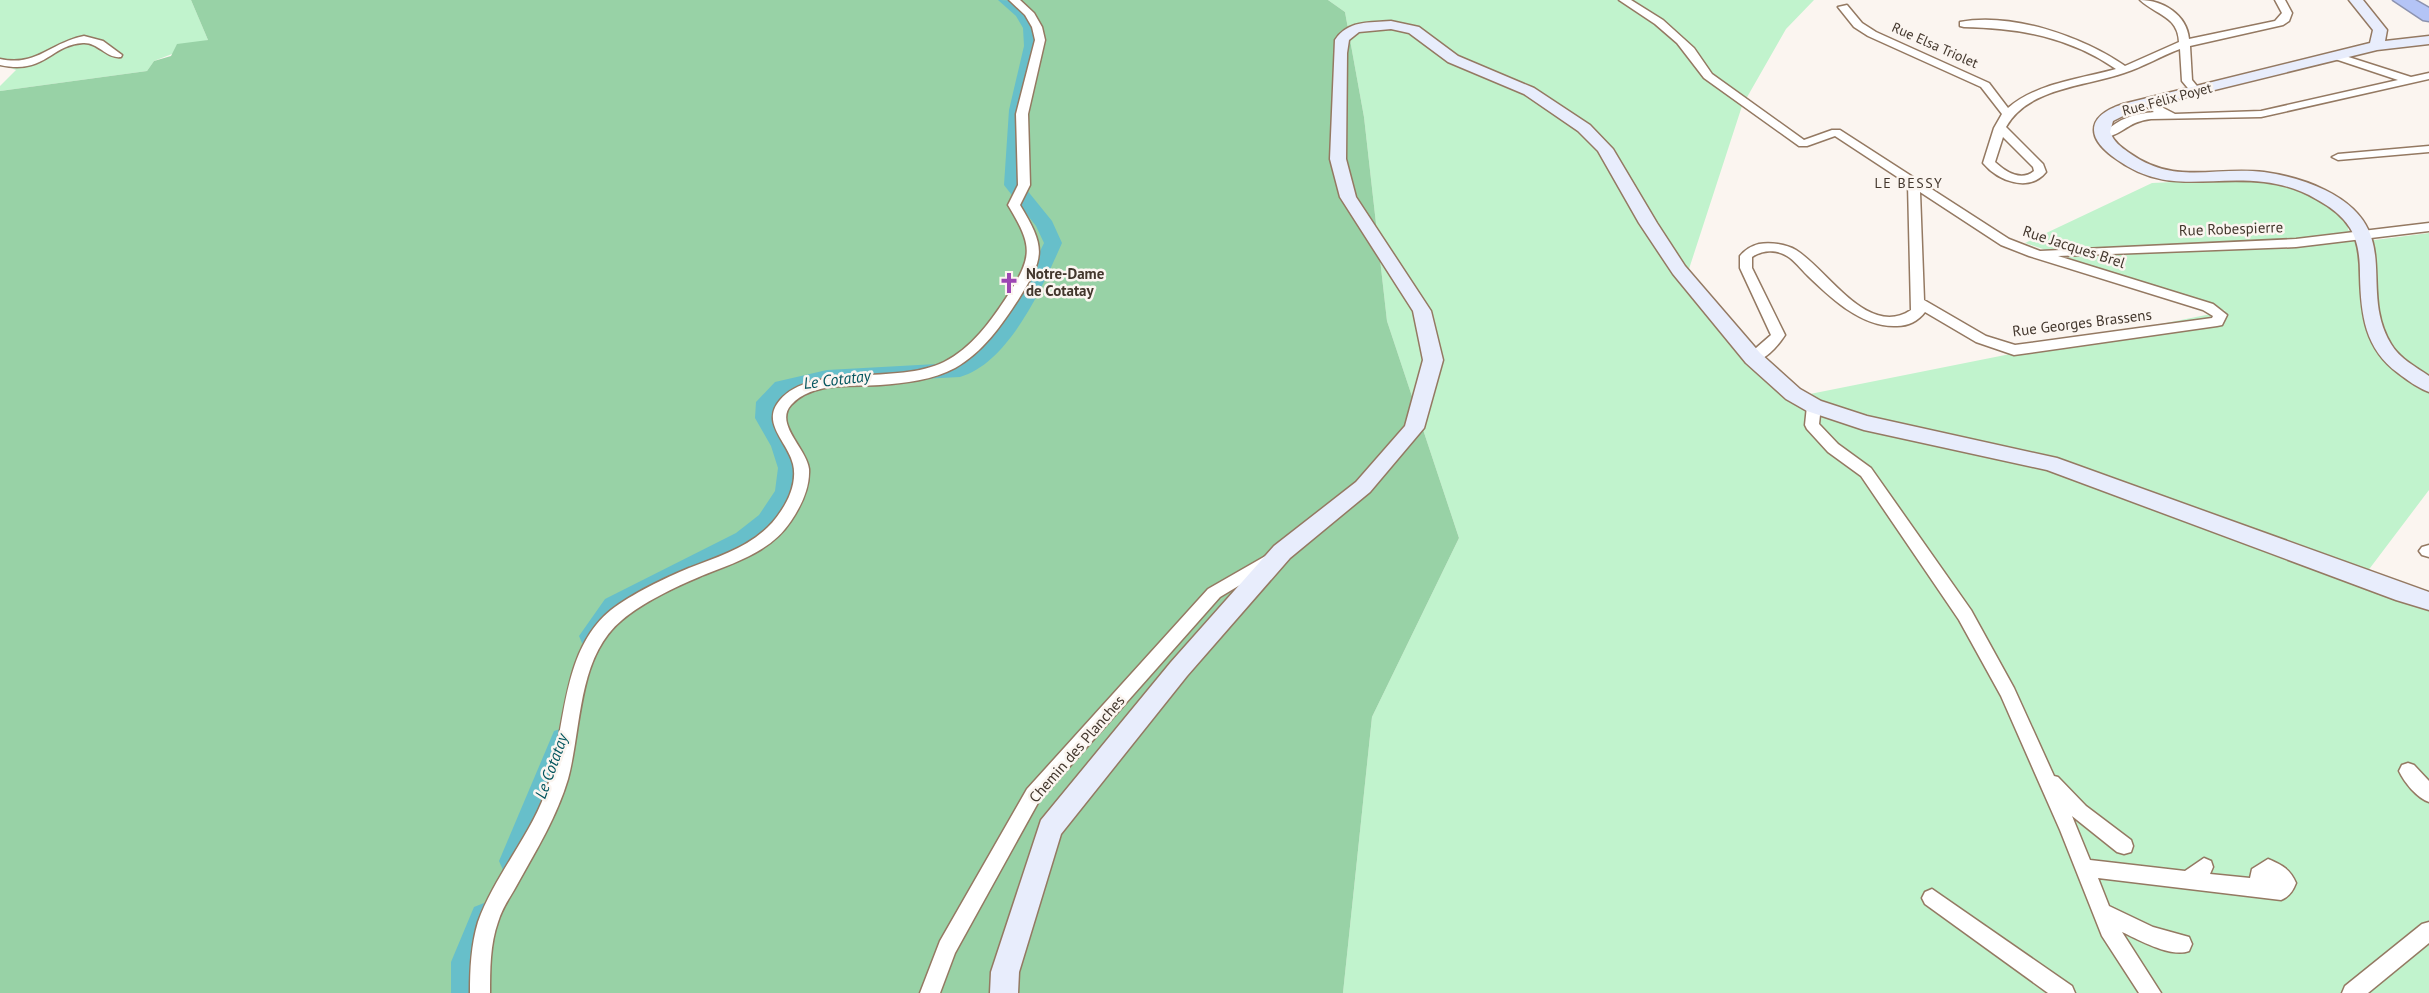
<svg xmlns="http://www.w3.org/2000/svg" width="2429" height="993" viewBox="0 0 2429 993" font-family="'PT Sans',sans-serif">
<style>
.green{fill:#c1f3cd}
.forest{fill:#98d2a6}
.lines{fill:none;stroke-linecap:round;stroke-linejoin:round}
.river{fill:#67bfca;fill-rule:evenodd}
.street-casing{stroke:#947962;stroke-width:3}
.secondary-casing{stroke:#947962;stroke-width:3}
.highway-casing{stroke:#8c93b0;stroke-width:3}
.street{fill:#fff;fill-rule:evenodd}
.secondary{fill:#e8edfc;fill-rule:evenodd}
.highway{fill:#b4c4f6;fill-rule:evenodd}
.labels{text-anchor:middle;stroke-width:5;stroke-linejoin:round;paint-order:stroke}
.far-street-label{font-size:14px;fill:#43372d;stroke:#fbf5f0}
.far-neighbourhood-label{font-size:14px;letter-spacing:1.5px;fill:#43372d;stroke:#fbf5f0}
.street-label{font-size:15px;fill:#43372d;stroke:#fbf5f0}
.poi-label{font-size:15px;font-weight:bold;fill:#43372d;stroke:#fbf5f0;text-anchor:start}
.water-label{font-size:16px;font-style:italic;fill:#03555e;stroke:#fbf5f0}
</style>
<rect width="100%" height="100%" fill="#fbf5f0"/>
<g class="green">
<path d="M 0,0 L 191,0 L 208,40 L 154,61 L 147,71 L 0,91 L 0,86 L 16,70 L 0,64 Z"/>
<path d="M 1328,0 L 1814,0 L 1786,29 L 1742,106 L 1688,272 L 1754,348 L 1805,395 L 2226,311 L 2025,243 L 2152,183 L 2261,178 L 2319,196 L 2347,216 L 2348,230 L 2375,240 L 2429,233 L 2429,490 L 2364,576 L 2429,594 L 2429,993 L 1343,993 L 1372,717 L 1459,538 L 1387,321 L 1364,117 L 1345,12 Z"/>
</g>
<path class="forest" d="M 191,0 L 1328,0 L 1345,12 L 1364,117 L 1387,321 L 1459,538 L 1372,717 L 1343,993 L 0,993 L 0,91 L 147,71 L 154,61 L 171,56 L 177,44 L 208,40 Z"/>
<g class="lines">
<g class="river">
<path d="M 998,0 C 1015,0 1023,3 1032,17 C 1050,46 1029,80 1025,111 C 1022,135 1023,160 1022,184 L 1052,221 L 1062,243 C 1043,286 1009,363 960,377 L 827,384 L 789,393 L 777,404 L 777,418 L 793,446 L 800,468 L 797,492 L 775,527 L 752,545 L 623,613 L 600,643 L 591,646 L 582,643 L 579,636 L 605,599 L 736,533 L 759,515 L 775,491 L 778,468 L 771,446 L 755,418 L 756,402 L 775,382 L 827,370 L 955,363 L 977,349 L 996,329 L 1027,278 L 1044,243 L 1036,226 L 1004,185 L 1009,110 L 1024,46 L 1023,28 L 1016,16 Z"/>
<path d="M 563,728 L 572,731 L 576,739 L 523,870 L 513,874 L 503,870 L 499,861 L 554,731 Z"/>
<path d="M 484,903 L 494,907 L 498,917 L 481,962 L 481,993 L 451,993 L 451,962 L 474,907 Z"/>
</g>
<defs>
<g id="street">
<path d="M 1009,0 L 1020,0 L 1034,13 L 1042,27 L 1045,40 L 1028,114 L 1030,185 L 1020,205 C 1046,248 1045,257 1018,300 C 1001,326 983,352 955,368 C 933,380 905,383 880,385 C 852,387 813,381 791,405 C 774,424 807,449 809,469 C 810,488 801,506 791,521 C 770,553 733,563 699,577 C 675,587 642,603 622,620 C 577,657 582,727 568,779 C 557,816 537,849 518,883 C 511,896 502,908 498,922 C 490,944 490,970 490,993 L 470,993 C 470,969 471,945 478,922 C 494,877 528,839 545,794 C 567,736 558,653 611,610 C 632,594 665,578 689,568 C 723,555 760,544 781,511 C 790,498 797,480 793,464 C 788,442 760,423 780,400 C 811,363 898,385 944,362 C 972,348 991,321 1008,295 C 1034,255 1032,245 1008,205 L 1018,185 L 1016,114 L 1035,40 L 1032,27 L 1025,15 Z"/>
<path d="M 1619,0 L 1631,0 L 1663,20 L 1694,48 L 1712,74 L 1804,140 L 1832,130 L 1840,130 L 2009,239 L 2040,251 L 2296,239 L 2429,223 L 2429,231 L 2296,247 L 2058,256 L 2213,304 L 2227,315 L 2222,325 L 2217,326 L 2014,355 L 1976,342 L 1925,312 C 1918,321 1908,326 1897,326 C 1862,328 1831,298 1807,275 C 1801,269 1794,260 1787,256 C 1776,249 1762,250 1752,257 L 1752,268 L 1785,335 C 1778,346 1762,365 1748,361 L 1746,358 L 1748,355 L 1771,335 L 1740,268 L 1740,256 C 1745,250 1751,246 1759,244 C 1770,242 1786,244 1796,250 C 1828,270 1868,339 1911,310 L 1908,184 L 1835,136 L 1807,146 L 1799,146 L 1704,78 L 1677,43 L 1655,24 ZM 1920,192 L 2001,245 L 2029,256 L 2203,310 L 2213,316 L 2212,318 L 2015,345 L 1986,336 L 1924,300 Z"/>
<path d="M 2140,0 C 2163,0 2187,15 2189,39 L 2275,21 L 2282,13 L 2275,0 L 2285,0 L 2292,13 L 2289,21 L 2283,25 L 2190,46 L 2192,80 L 2201,91 L 2200,93 L 2192,93 L 2182,81 L 2180,49 C 2161,56 2143,67 2124,73 C 2083,87 2028,88 2006,127 L 2043,164 L 2046,172 C 2029,193 1998,181 1983,163 L 1994,128 L 2002,114 L 1981,87 L 1868,36 L 1854,27 L 1838,7 L 1847,5 L 1862,23 L 1876,32 L 1989,83 L 2008,108 C 2037,83 2080,79 2116,69 C 2069,37 2020,28 1964,27 L 1960,26 L 1960,22 C 2012,12 2083,37 2125,66 L 2179,42 C 2178,16 2156,15 2140,0 ZM 2003,137 L 2033,167 L 2034,171 C 2021,182 2006,172 1995,162 Z"/>
<path d="M 84,36 L 103,41 L 122,55 L 121,57 C 107,59 98,42 83,43 C 50,45 45,75 0,65 L 0,59 C 37,67 49,43 84,36 Z"/>
<path d="M 2336,53 L 2411,77 L 2429,73 L 2429,79 L 2261,117 L 2151,119 C 2129,122 2127,130 2111,136 L 2105,133 C 2118,118 2135,114 2154,112 L 2140,102 L 2146,99 L 2175,114 L 2261,111 L 2398,80 L 2332,58 L 2331,56 Z"/>
<path d="M 2429,146 L 2429,152 L 2338,160 L 2332,157 L 2338,154 Z"/>
<path d="M 1814,401 L 1821,406 L 1819,424 L 1838,444 L 1871,468 L 1971,610 L 2014,688 L 2054,776 L 2058,777 L 2086,806 L 2131,840 L 2133,846 L 2131,852 L 2124,854 L 2117,852 L 2072,816 L 2090,860 L 2185,871 L 2204,858 L 2211,861 L 2213,867 L 2210,874 L 2250,878 L 2252,869 L 2268,859 C 2282,865 2290,869 2296,883 C 2293,891 2289,897 2281,900 L 2098,878 L 2109,906 L 2153,927 L 2189,937 L 2192,944 L 2189,951 C 2171,958 2139,940 2122,932 L 2161,993 L 2139,993 L 2102,936 L 2060,830 L 2001,696 L 1959,620 L 1861,476 L 1828,452 L 1807,429 L 1805,425 L 1807,406 Z"/>
<path d="M 2429,545 L 2429,557 L 2422,555 L 2419,551 L 2422,547 Z"/>
<path d="M 1269,554 L 1275,556 L 1277,560 L 1275,564 L 1220,597 L 1039,801 L 955,953 L 940,993 L 920,993 L 940,941 L 1027,789 L 1208,589 Z"/>
<path d="M 2408,763 L 2414,765 L 2429,781 L 2429,802 C 2417,798 2404,782 2399,771 L 2402,765 Z"/>
<path d="M 1932,889 L 2072,986 L 2075,993 L 2048,993 L 1925,904 L 1922,898 L 1925,892 Z"/>
<path d="M 2429,922 L 2429,943 L 2368,993 L 2342,993 L 2345,986 L 2422,924 Z"/>
</g>
<g id="secondary">
<path d="M 2349,0 L 2363,0 L 2387,30 L 2385,41 L 2429,36 L 2429,44 L 2377,50 L 2137,109 L 2113,121 L 2110,132 C 2114,142 2121,147 2128,152 C 2175,186 2212,166 2264,172 C 2285,175 2307,181 2325,190 C 2406,230 2357,288 2391,344 C 2399,358 2416,367 2429,376 L 2429,392 C 2418,388 2407,380 2398,373 C 2365,349 2361,315 2360,276 C 2360,260 2359,242 2350,228 C 2342,215 2329,206 2316,199 C 2301,190 2282,184 2264,182 C 2205,175 2166,197 2112,156 C 2104,150 2094,140 2094,130 C 2094,115 2111,108 2123,104 L 2370,43 L 2373,30 Z"/>
<path d="M 1391,21 L 1419,27 L 1458,56 L 1534,88 L 1590,125 L 1613,149 L 1657,223 L 1685,266 L 1760,353 L 1800,389 L 1821,401 L 1867,416 L 2057,458 L 2429,592 L 2429,610 L 2396,600 L 2047,470 L 1864,430 L 1807,411 L 1786,399 L 1746,363 L 1673,274 L 1639,223 L 1598,151 L 1578,131 L 1524,94 L 1448,62 L 1409,33 L 1391,29 L 1359,32 L 1349,40 L 1347,53 L 1346,159 L 1356,197 L 1431,311 L 1443,360 L 1424,428 L 1370,492 L 1290,558 L 1187,676 L 1061,834 L 1019,972 L 1018,993 L 990,993 L 991,972 L 1041,820 L 1171,662 L 1274,546 L 1356,482 L 1405,426 L 1423,360 L 1413,311 L 1340,197 L 1330,159 L 1335,40 C 1348,20 1369,23 1391,21 Z"/>
</g>
<path id="highway" d="M 2393,0 L 2415,0 L 2429,8 L 2429,21 L 2423,20 Z"/>
</defs>
<use href="#street" class="street-casing"/>
<use href="#secondary" class="secondary-casing"/>
<use href="#highway" class="highway-casing"/>
<use href="#street" class="street"/>
<use href="#secondary" class="secondary"/>
<use href="#highway" class="highway"/>
</g>
<defs>
<symbol id="church-bare" viewBox="-9 -9 18 18"><path d="M-1.2-6h2.4v3.5h3.3v2.4h-3.3V6h-2.4V-.1h-3.3v-2.4h3.3Z" fill="#9d46b3" stroke="#fbf5f0" stroke-width="2.5" paint-order="stroke"/></symbol>
</defs>
<g fill-rule="evenodd">
<use href="#church-bare" x="994" y="268" width="30" height="30"/>
</g>
<g class="labels">
<g class="far-street-label">
<text transform="translate(1935 45) rotate(24)" y="5">Rue Elsa Triolet</text>
<text transform="translate(2167 99) rotate(-15)" y="5">Rue Félix Poyet</text>
</g>
<g class="far-neighbourhood-label">
<text x="1909" y="188">LE BESSY</text>
</g>
<g class="street-label">
<text transform="translate(2231 229) rotate(-2)" y="5">Rue Robespierre</text>
<text transform="translate(2074 247) rotate(18)" y="5">Rue Jacques Brel</text>
<text transform="translate(2082 323) rotate(-7)" y="5">Rue Georges Brassens</text>
<text transform="translate(1077 749) rotate(-49)" y="5">Chemin des Planches</text>
</g>
<g class="poi-label">
<text x="1026" y="279">Notre-Dame<tspan x="1026" dy="17">de Cotatay</tspan></text>
</g>
<g class="water-label">
<text transform="translate(837 379) rotate(-7)" y="6">Le Cotatay</text>
<text transform="translate(551 766) rotate(-70)" y="6">Le Cotatay</text>
</g>
</g>
</svg>
